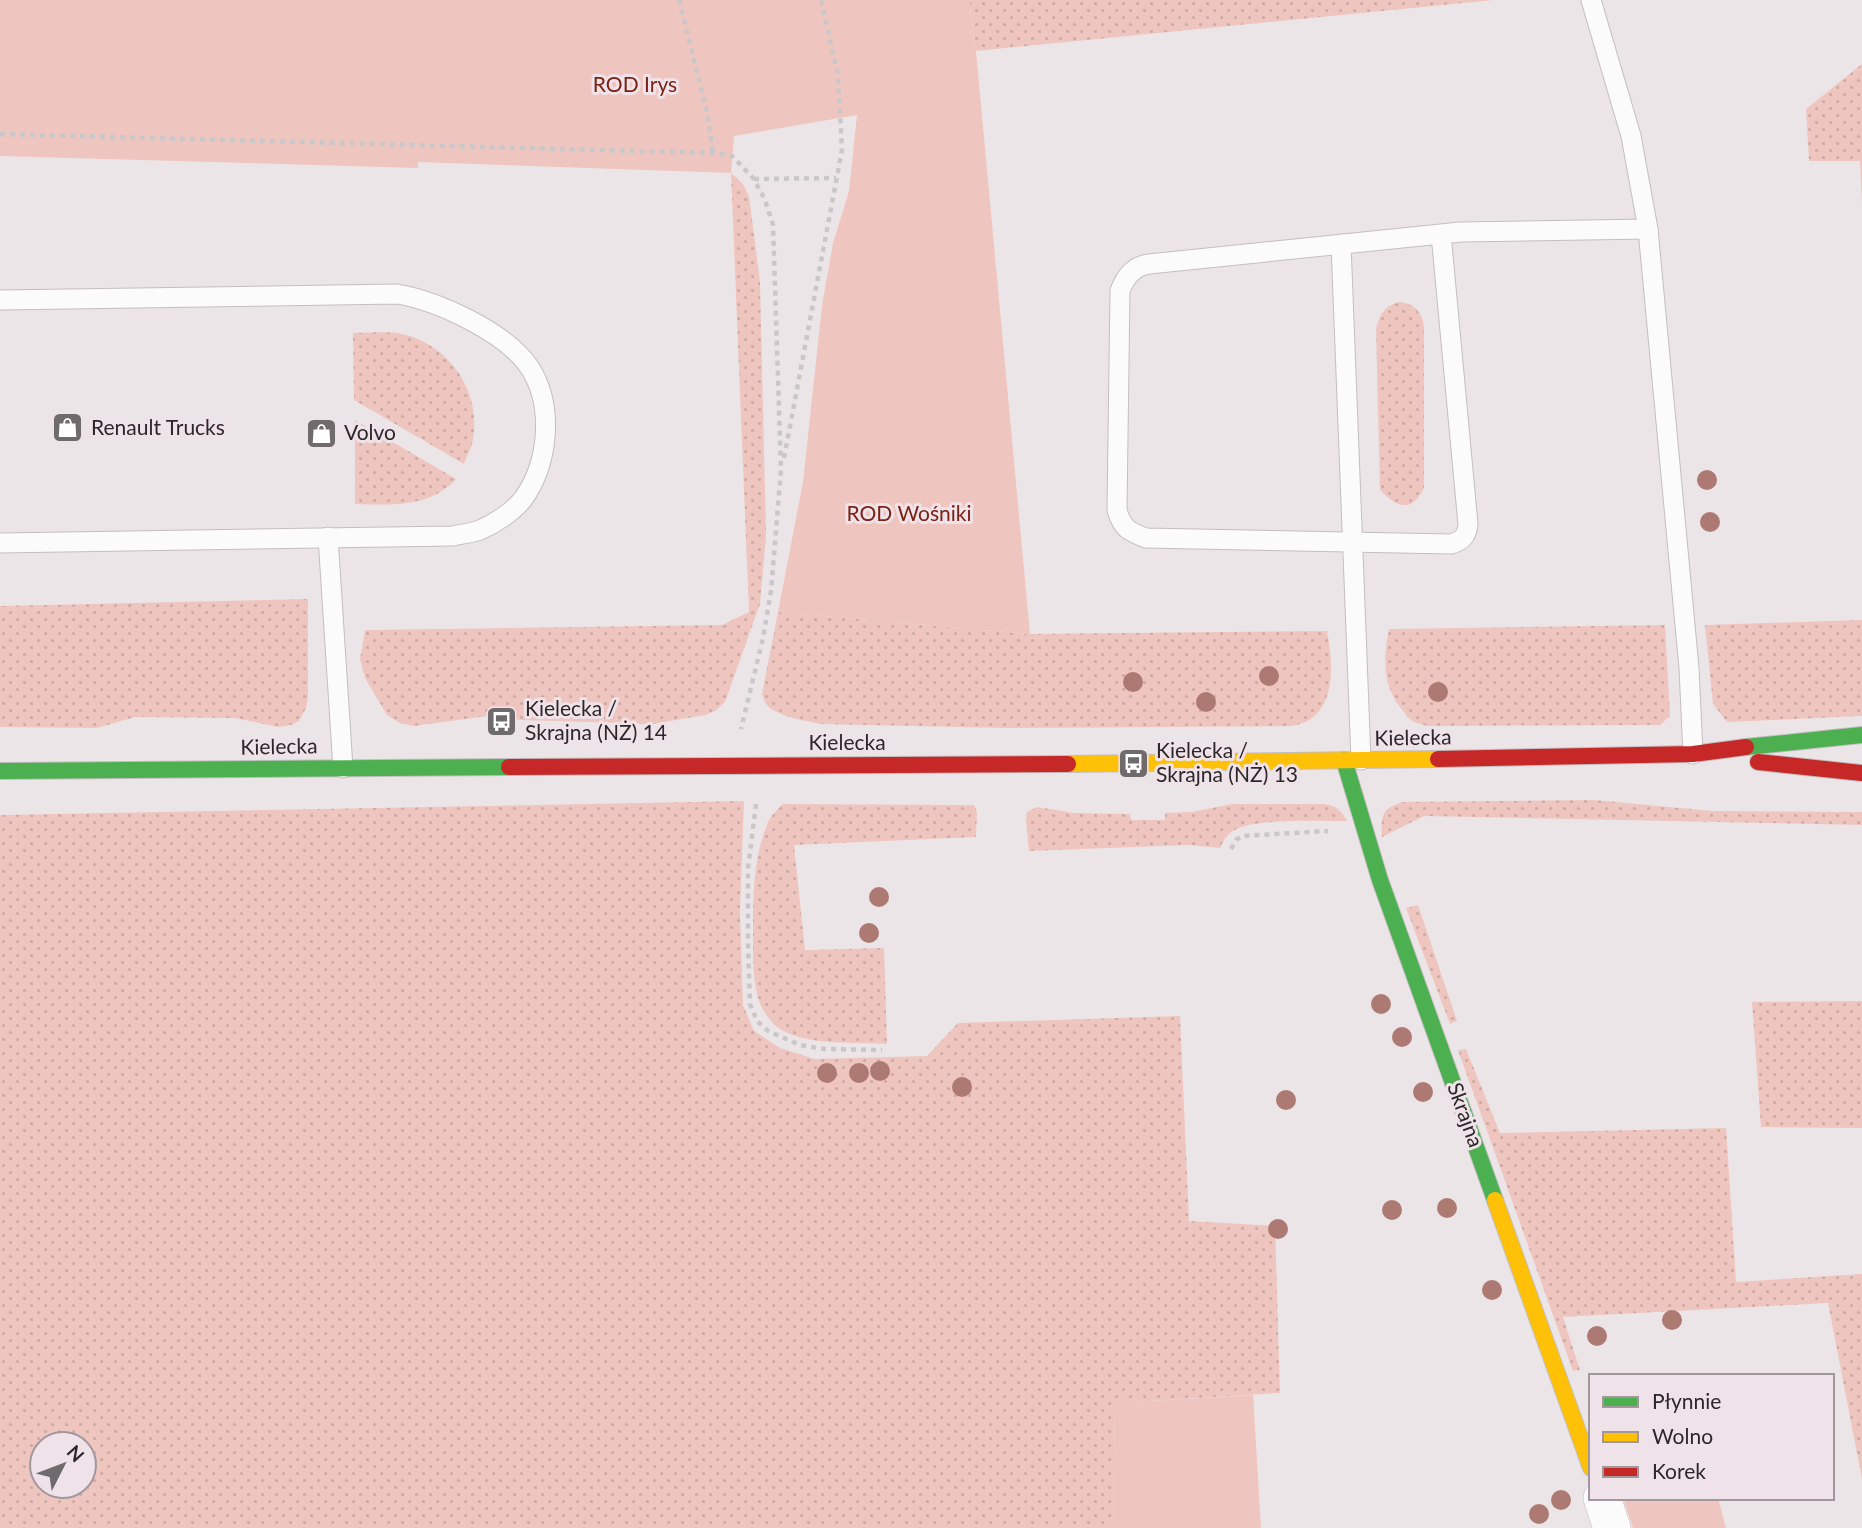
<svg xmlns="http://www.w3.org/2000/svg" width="1862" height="1528" viewBox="0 0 1862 1528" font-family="Lato,sans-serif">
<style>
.grass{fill:url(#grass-dots);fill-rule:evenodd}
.garden{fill:#efc6bf}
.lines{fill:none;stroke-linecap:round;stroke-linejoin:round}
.lane-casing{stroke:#c3bec0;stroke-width:21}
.street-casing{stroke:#c3bec0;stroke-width:38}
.fast-casing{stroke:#c3bec0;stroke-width:18}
.slow-casing{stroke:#c3bec0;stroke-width:18}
.jam-casing{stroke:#c3bec0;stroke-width:18}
.path{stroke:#cac7c9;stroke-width:4.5;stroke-dasharray:5 5;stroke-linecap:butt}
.lane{stroke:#fcfbfc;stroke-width:19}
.street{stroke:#fcfbfc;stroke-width:37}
.fast{stroke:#4caf50;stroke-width:16}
.slow{stroke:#ffc107;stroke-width:16}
.jam{stroke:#c62828;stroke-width:16}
.tree{fill:#ad7a73}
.labels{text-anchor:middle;stroke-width:6;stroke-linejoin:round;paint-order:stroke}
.park-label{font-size:21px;fill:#7a2314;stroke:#efe2e8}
.poi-label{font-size:21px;fill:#2c2729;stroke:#efe2e8;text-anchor:start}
.street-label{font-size:21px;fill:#2c2729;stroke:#efe2e8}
</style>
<defs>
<pattern id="grass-dots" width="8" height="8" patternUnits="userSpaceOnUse" patternTransform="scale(1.75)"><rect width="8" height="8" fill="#efc6bf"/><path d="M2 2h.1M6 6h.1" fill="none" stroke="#cdaaa4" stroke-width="1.8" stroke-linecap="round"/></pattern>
</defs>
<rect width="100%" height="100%" fill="#ece5e8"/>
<g class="grass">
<path d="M 969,0 L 1494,0 L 976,51 Z"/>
<path d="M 1862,64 L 1862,206 L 1860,161 L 1809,161 L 1806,109 Z"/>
<path d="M 731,173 L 743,184 L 749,196 L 760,282 L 766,536 L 760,604 L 725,702 L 715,711 L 705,715 L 653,724 L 521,720 L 487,716 L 414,726 L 400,723 L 387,715 L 365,678 L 360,659 L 365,630 L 722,625 L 749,612 Z"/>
<path d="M 1400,302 C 1415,304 1423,313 1424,328 L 1424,488 C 1412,513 1397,508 1380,490 L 1376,329 C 1380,314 1384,306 1400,302 Z"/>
<path d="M 353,333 C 369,333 387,331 402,334 C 448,344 482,391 473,439 C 472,447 467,456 464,464 L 354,400 Z"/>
<path d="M 355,420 L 456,479 C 430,508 391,505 355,504 Z"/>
<path d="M 308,599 L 308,697 L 306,708 L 299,721 L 291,725 L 279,727 L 235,718 L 135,717 L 97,728 L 0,727 L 0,606 Z"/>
<path d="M 778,612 L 1030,634 L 1327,631 C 1334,666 1337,720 1291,726 L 1007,728 L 820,724 C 807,721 774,716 766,704 C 764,701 763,697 762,694 Z"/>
<path d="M 1862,620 L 1862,716 L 1727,722 L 1713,704 L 1705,625 Z"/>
<path d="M 1665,625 L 1670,716 L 1660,725 L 1427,726 C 1422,724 1415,723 1411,720 C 1408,718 1406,715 1404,712 C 1382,688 1383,659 1389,629 Z"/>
<path d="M 1594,800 L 1712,811 L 1862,812 L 1862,825 L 1424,816 L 1382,837 C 1381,817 1381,808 1403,802 Z"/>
<path d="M 744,801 L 740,911 L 743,1005 L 754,1031 L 780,1048 L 815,1059 L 927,1056 L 958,1023 L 1180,1016 L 1189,1221 L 1275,1226 L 1280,1393 L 1115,1403 L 1113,1528 L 0,1528 L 0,815 ZM 42,1444 L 84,1444 L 84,1486 L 42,1486 Z"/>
<path d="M 783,804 L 974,805 L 977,812 L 976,837 L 794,845 L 805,950 L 884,948 L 887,1044 C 857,1042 801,1046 777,1027 C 770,1021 762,1010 759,1001 C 753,982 753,961 753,942 C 753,904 752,861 767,825 C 770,816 777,810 783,804 Z"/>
<path d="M 1232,804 L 1325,804 C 1336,806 1342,811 1347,821 C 1322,821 1252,818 1233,831 C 1226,835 1223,842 1220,848 L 1188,845 L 1029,851 L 1026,821 L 1027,812 L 1037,807 L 1075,813 L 1130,814 L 1131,820 L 1165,820 L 1165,813 L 1192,812 Z"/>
<path d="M 1418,905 L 1457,1021 L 1450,1024 L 1406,908 Z"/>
<path d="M 1862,1001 L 1862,1128 L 1761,1127 L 1752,1002 Z"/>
<path d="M 1466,1049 L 1500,1133 L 1726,1128 L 1736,1282 L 1862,1274 L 1862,1479 L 1828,1303 L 1563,1317 L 1580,1370 L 1573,1371 L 1458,1050 Z"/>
</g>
<g class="garden">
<path d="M 0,0 L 969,0 L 976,51 L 1030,634 L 778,612 L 803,482 L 822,306 L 833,243 L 849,191 L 857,115 L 734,136 L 731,173 L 418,162 L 418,168 L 0,156 Z"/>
<path d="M 1253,1395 L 1261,1528 L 1113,1528 L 1115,1403 Z"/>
<path d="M 1623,1498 L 1718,1498 L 1726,1528 L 1633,1528 Z"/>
</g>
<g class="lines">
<defs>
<g id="lane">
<path d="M 1591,0 L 1631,136 L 1648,229 L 1689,668 L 1693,754"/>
<path d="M 1441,234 L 1468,524 C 1467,536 1462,541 1451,544 L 1146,538 C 1129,532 1122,528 1117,510 L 1120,291 C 1125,277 1134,266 1149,264 L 1441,234 L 1460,232 L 1648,229"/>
<path d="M 1341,244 L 1361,760"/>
<path d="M 0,300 L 397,294 C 438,301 506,332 530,368 C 554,406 549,463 523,499 C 513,512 494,524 480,530 C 472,533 462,534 453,536 L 0,543"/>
<path d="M 328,537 L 343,768"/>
</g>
<path id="street" d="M 1602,1498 L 1612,1528"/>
<g id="fast">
<path d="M 1746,747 L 1862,735"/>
<path d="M 1344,760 L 1380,880 L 1495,1200"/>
<path d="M 0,771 L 509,767"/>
</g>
<g id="slow">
<path d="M 1068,764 L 1438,759"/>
<path d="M 1495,1200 L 1591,1468"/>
</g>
<g id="jam">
<path d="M 1438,759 L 1693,754 L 1746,747"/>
<path d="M 1758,762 L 1862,773"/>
<path d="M 509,767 L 1068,764"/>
</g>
</defs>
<use href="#lane" class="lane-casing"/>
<use href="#street" class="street-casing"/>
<use href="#fast" class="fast-casing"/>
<use href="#slow" class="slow-casing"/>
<use href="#jam" class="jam-casing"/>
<g class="path">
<path d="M 679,0 L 707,112 L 713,153"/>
<path d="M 0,134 L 713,153 L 732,156 L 754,179 L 765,200 L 773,225 L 781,470 L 771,591 L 763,638 L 741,729"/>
<path d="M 754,179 L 836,178"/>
<path d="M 784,458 L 842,150 L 838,75 L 821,0"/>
<path d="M 756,804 L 748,868 L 748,942 L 750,1004 L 757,1021 L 768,1031 L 800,1045 L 824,1049 L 882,1050"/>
<path d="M 1231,849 L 1236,840 L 1242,836 L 1328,831"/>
</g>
<use href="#lane" class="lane"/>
<use href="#street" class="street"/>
<use href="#fast" class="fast"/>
<use href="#slow" class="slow"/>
<use href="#jam" class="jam"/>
</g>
<g class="tree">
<circle cx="1707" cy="480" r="10"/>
<circle cx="1710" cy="522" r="10"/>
<circle cx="1269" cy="676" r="10"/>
<circle cx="1133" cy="682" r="10"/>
<circle cx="1438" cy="692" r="10"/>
<circle cx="1206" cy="702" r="10"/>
<circle cx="879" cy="897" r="10"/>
<circle cx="869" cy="933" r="10"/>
<circle cx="1381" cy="1004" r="10"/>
<circle cx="1402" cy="1037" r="10"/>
<circle cx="880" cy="1071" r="10"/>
<circle cx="827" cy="1073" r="10"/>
<circle cx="859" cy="1073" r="10"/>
<circle cx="962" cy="1087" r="10"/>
<circle cx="1423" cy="1092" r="10"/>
<circle cx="1286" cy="1100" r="10"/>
<circle cx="1447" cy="1208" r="10"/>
<circle cx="1392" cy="1210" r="10"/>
<circle cx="1278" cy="1229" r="10"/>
<circle cx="1492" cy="1290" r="10"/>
<circle cx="1672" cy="1320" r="10"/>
<circle cx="1597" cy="1336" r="10"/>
<circle cx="1561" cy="1500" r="10"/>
<circle cx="1539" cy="1514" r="10"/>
</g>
<defs>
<symbol id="shop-square" viewBox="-11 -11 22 22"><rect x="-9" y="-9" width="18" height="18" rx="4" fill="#6f6a6c" stroke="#efe2e8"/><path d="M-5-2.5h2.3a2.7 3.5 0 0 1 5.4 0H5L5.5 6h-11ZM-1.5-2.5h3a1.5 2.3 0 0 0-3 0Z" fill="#fff"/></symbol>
<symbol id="bus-square" viewBox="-11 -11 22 22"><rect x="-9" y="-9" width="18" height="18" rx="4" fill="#6f6a6c" stroke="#efe2e8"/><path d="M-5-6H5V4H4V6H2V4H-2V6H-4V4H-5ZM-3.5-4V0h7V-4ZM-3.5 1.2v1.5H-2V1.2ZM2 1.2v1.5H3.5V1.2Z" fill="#fff"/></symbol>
</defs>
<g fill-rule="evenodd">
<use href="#shop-square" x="50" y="410" width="35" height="35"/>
<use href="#shop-square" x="304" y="416" width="35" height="35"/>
<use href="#bus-square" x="484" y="704" width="35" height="35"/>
<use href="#bus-square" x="1116" y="746" width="35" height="35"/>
</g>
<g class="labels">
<g class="park-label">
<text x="635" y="92">ROD Irys</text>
<text x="909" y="521">ROD Wośniki</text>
</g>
<g class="poi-label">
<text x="91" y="435">Renault Trucks</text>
<text x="344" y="440">Volvo</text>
<text x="525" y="716">Kielecka /<tspan x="525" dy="24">Skrajna (NŻ) 14</tspan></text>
<text x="1156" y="758">Kielecka /<tspan x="1156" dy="24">Skrajna (NŻ) 13</tspan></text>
</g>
<g class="street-label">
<text transform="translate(1413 738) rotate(-1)" y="7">Kielecka</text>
<text x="847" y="750">Kielecka</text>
<text transform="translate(279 747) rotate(-1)" y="7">Kielecka</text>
<text transform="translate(1465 1115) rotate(70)" y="7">Skrajna</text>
</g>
</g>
<rect x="1589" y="1374" width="245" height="126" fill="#efe2e8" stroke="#a1979c" stroke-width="2"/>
<rect x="1603" y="1397" width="35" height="10" fill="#4caf50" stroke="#a1979c" stroke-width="2"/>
<text x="1652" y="1409" font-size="21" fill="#2c2729">Płynnie</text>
<rect x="1603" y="1432" width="35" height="10" fill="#ffc107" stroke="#a1979c" stroke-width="2"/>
<text x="1652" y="1444" font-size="21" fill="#2c2729">Wolno</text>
<rect x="1603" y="1467" width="35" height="10" fill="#c62828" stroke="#a1979c" stroke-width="2"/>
<text x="1652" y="1479" font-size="21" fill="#2c2729">Korek</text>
<g transform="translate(63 1465) rotate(48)"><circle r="33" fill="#efe2e8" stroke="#a1979c" stroke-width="2"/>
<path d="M0-5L12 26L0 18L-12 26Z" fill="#6f6a6c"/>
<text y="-10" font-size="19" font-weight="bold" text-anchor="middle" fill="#2c2729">N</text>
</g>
</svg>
